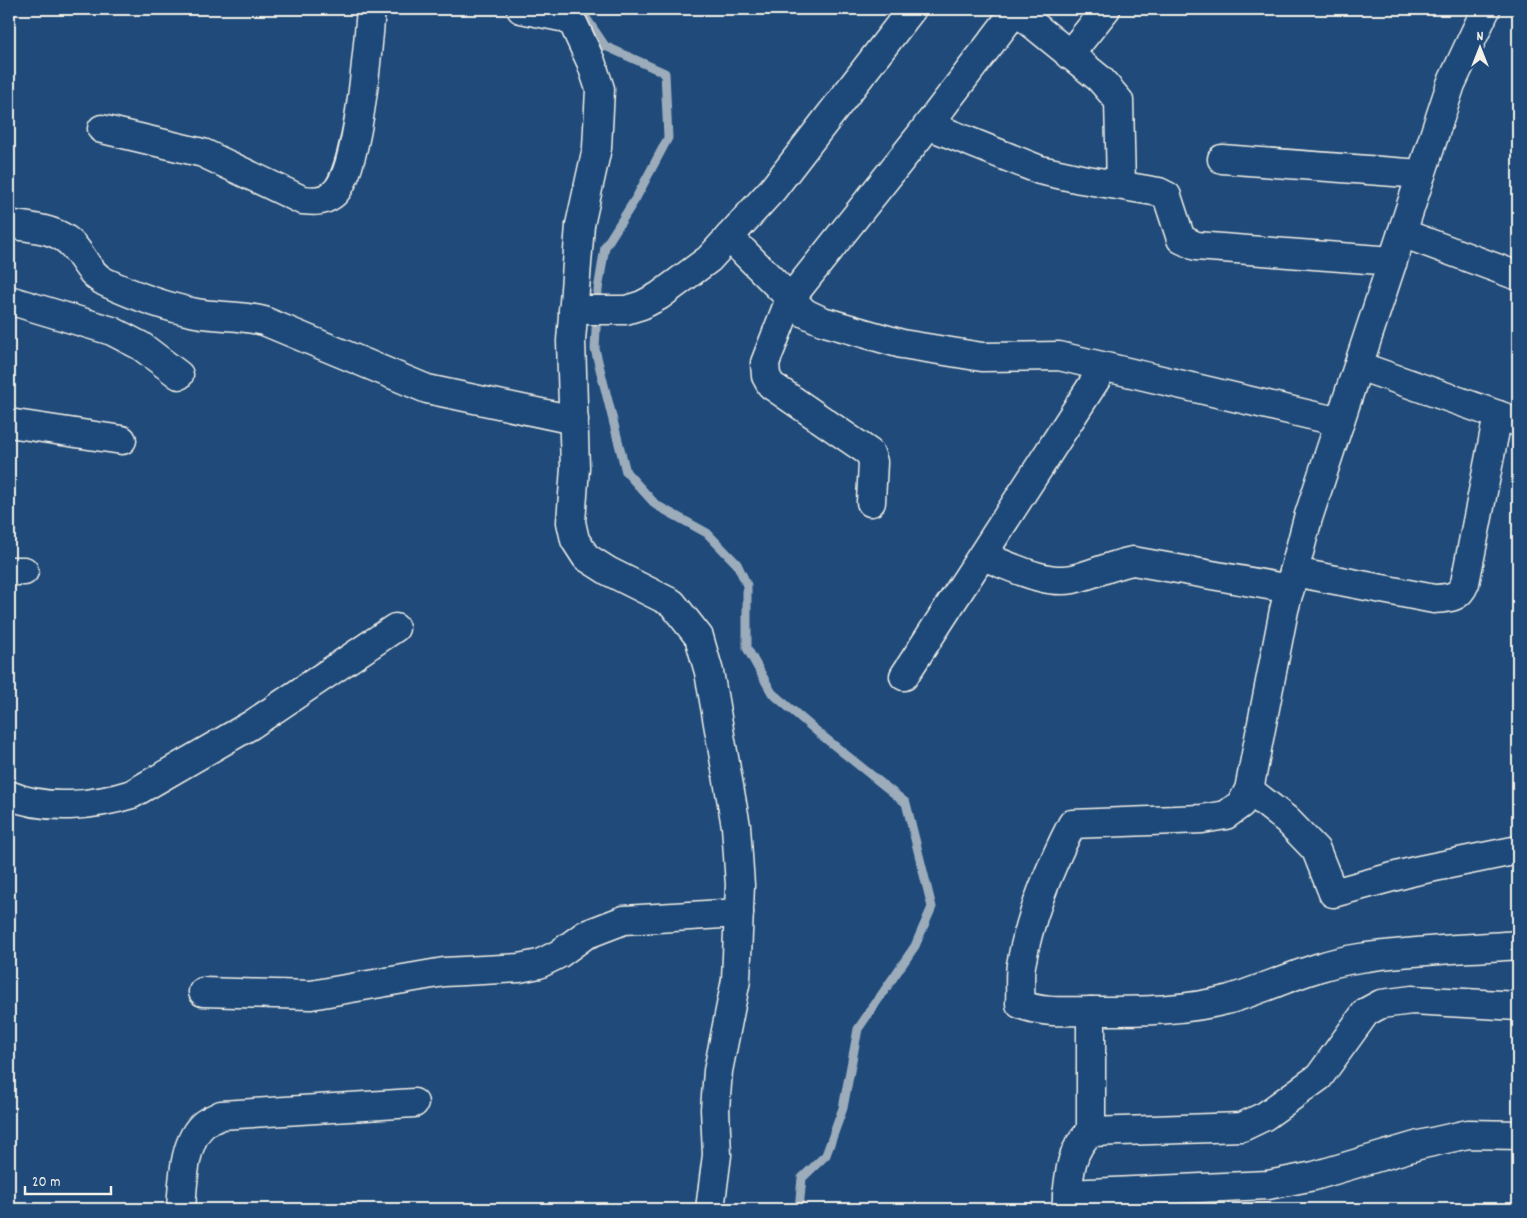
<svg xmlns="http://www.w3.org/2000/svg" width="1527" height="1218" viewBox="0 0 1527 1218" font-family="Dekko,sans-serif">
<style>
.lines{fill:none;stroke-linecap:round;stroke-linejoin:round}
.stream{stroke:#9cacbb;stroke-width:9}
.minor-casing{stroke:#f4f1e8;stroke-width:31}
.minor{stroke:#1f4a7a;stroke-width:28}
</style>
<rect width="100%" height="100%" fill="#1f4a7a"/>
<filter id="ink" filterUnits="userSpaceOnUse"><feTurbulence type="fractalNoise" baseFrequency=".02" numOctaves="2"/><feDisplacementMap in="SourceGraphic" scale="10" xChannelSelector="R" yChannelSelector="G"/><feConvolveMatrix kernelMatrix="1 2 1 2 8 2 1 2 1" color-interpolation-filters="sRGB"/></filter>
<g filter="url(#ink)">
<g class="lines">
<path class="stream" d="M 580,9 L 605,46 L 665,73 L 668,138 L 636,198 L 605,247 L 598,290 L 595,349 L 626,472 L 656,505 L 707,533 L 737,564 L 747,585 L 747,648 L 772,693 L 820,734 L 906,803 L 932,907 L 915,946 L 858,1029 L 843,1108 L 826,1155 L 802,1178 L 799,1209"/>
<defs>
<g id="minor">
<path d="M 521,9 L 566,18 L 574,25 L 591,62 L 600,89 L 597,148 L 580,225 L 571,341 L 575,468 L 571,522 L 575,540 L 586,557 L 608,571 L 672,603 L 699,637 L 709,672 L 736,826 L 740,885 L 736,980 L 718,1071 L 715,1109 L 717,1155 L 710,1209"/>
<path d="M 1014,9 L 1100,79 L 1119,101 L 1121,185"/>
<path d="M 1486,9 L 1451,84 L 1308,518 L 1284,610 L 1249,790 L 1241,804 L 1226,815 L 1202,819 L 1072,824 C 1049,869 1030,915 1021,965 C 1019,977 1021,991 1020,1004 C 1043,1014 1070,1011 1095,1011 C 1141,1011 1185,1011 1230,999 C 1273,986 1315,964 1360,958 C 1412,950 1466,949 1518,945"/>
<path d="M 1069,55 L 1106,9"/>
<path d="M 928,125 L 1040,170 L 1081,179 L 1159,192 L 1167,196 L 1181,239 L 1196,246 L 1393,261"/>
<path d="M 102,129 L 203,153 L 302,200 C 313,201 322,202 332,195 C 359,176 368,44 371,9"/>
<path d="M 1222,159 L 1421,174"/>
<path d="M 9,224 C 26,227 49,228 64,238 C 82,249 86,273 105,282 C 133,295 166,307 196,313 C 218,317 241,315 264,321 L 427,389 L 574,420"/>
<path d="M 1402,233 L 1518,276"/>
<path d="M 729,237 L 805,313 L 822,321 L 902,344 L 982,357 L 1059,356 L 1340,422"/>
<path d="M 9,300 L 112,331 L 141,346 L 179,375"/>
<path d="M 573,310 L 626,310 L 642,305 L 659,296 L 709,259 L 773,189 L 912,9"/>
<path d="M 1359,366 L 1518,422"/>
<path d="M 9,423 L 122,440"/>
<path d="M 871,502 L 873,462 L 870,453 L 771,385 L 766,376 L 765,363 L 790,299 L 919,137 L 1016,10"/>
<path d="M 982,556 C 1009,565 1044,585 1073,579 C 1093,574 1112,565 1133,561 L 1290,589"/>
<path d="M 9,571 L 24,571"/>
<path d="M 1294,572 L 1434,599 C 1450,598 1459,598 1465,583 L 1498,415"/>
<path d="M 904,676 L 1104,367"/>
<path d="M 1249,790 L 1287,820 L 1316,850 L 1333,893 L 1415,871 L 1518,850"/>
<path d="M 9,795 C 46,811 94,806 132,794 L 251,725 L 395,628"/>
<path d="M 203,992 L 311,995 L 444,972 L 519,968 L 539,964 L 559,954 L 585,935 L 624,920 L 739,913"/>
<path d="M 1091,1132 L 1091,1011"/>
<path d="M 1067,1194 L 1268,1185 L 1314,1176 L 1419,1145 L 1468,1134 L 1518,1135"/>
<path d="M 181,1209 C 183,1185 183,1141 204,1124 C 209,1120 216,1118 221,1115 L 414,1103"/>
<path d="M 1066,1209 C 1069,1182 1068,1150 1091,1132 L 1242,1127 L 1265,1116 L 1319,1077 L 1366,1012 L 1381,1004 L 1412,1000 L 1518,1006"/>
</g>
</defs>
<use href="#minor" class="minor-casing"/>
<use href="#minor" class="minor"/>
</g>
</g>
<rect width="1527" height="1218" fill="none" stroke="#1f4a7a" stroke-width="30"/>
<rect x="15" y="15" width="1497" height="1188" fill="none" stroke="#f4f1e8" stroke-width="2" filter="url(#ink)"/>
<g transform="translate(1480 48)" stroke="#1f4a7a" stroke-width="4" paint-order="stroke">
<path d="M0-4L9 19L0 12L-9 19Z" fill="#f4f1e8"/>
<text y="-8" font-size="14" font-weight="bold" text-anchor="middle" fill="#f4f1e8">N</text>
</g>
<path d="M25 1186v8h86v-8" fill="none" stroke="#f4f1e8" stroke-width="2.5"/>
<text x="32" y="1186" font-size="15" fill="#f4f1e8" stroke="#1f4a7a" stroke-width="4" paint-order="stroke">20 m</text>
</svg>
